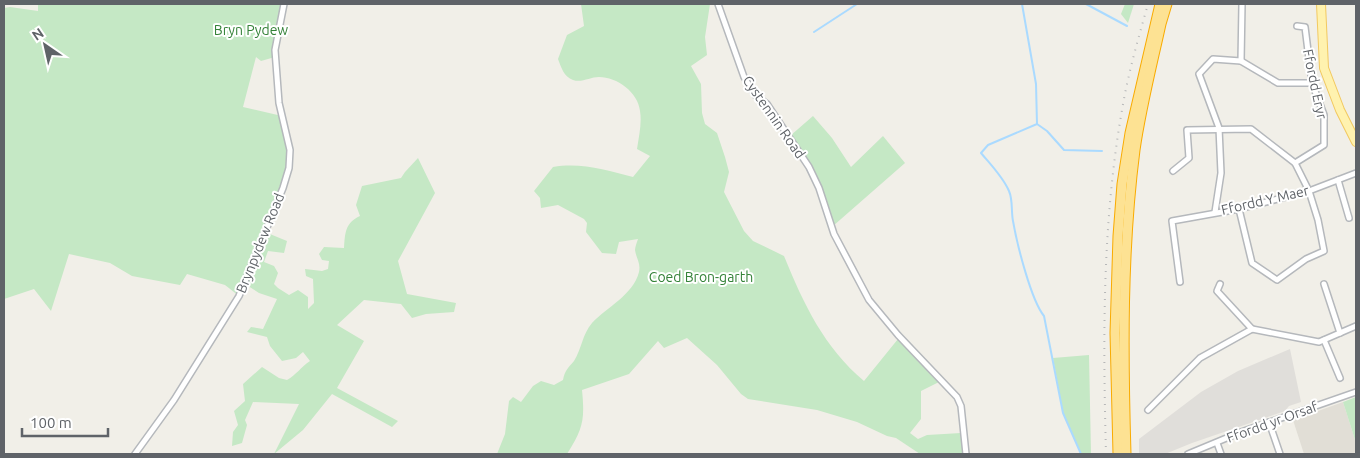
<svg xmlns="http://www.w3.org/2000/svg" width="1360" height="458" viewBox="0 0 1360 458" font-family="Ubuntu,sans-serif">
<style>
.industrial{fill:#e0deda}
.education{fill:#e1ded6}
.green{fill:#c5e8c5}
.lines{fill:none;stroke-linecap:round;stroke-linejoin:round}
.stream{stroke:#aadaff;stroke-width:2}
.street-casing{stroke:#b5b8bc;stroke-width:8}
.primary-casing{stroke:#f2c960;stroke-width:10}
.highway-casing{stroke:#f9ab00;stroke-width:11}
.street{stroke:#fff;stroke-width:5}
.primary{stroke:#fff2af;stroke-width:8}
.highway{stroke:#fde293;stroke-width:9}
.rail{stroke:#b6b7b8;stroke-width:2;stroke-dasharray:1 6;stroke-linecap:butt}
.labels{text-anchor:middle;stroke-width:4;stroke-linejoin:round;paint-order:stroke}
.park-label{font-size:14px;fill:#348238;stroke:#fff}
.street-label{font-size:14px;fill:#5f6368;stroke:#fff}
</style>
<rect width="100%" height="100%" fill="#f1efe8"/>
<path class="industrial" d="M 1290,349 L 1301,402 L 1289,406 L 1285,411 L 1192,443 L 1165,454 L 1139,454 L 1139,439 L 1201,392 L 1238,371 Z"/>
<path class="education" d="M 1343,402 L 1356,443 L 1356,454 L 1304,454 L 1293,420 Z"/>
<g class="green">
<path d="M 38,4 L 284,4 L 275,57 L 261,61 L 256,57 L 243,107 L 282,116 L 290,150 L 289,168 L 265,232 L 287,241 L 284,253 L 268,251 L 264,262 L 274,266 L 278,273 L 274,284 L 278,288 L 289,295 L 298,290 L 308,297 L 308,309 L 314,303 L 313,279 L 306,276 L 305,269 L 322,271 L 328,269 L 329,261 L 322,260 L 319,254 L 324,247 L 344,248 C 345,233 345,223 360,216 L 356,205 L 362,186 L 401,178 L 405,172 L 418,158 L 435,193 L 398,261 L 407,294 L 456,303 L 454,312 L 426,314 L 412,318 L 401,304 L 364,300 L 337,325 L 364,341 L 337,388 L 398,421 L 392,427 L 332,394 L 303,430 L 274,454 L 299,404 L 253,402 L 245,420 L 247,425 L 242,443 L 232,446 L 233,432 L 238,425 L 234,411 L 245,401 L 243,384 L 262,367 L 279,378 L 287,380 C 296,375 301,367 310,361 L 303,352 L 296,358 L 282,361 L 270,346 L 267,337 L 247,332 L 251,327 L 263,329 L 277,299 L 259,293 L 245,284 L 239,296 L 225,285 L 187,274 L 180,285 L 132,276 L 110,263 L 69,254 L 51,311 L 34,289 L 4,299 L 4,8 L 10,7 L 38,11 Z"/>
<path d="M 581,4 L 710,4 L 705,37 L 707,55 L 691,66 L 701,84 L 702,113 L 705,124 L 717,133 L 725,157 L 729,172 L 724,192 L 744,231 L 753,241 L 784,256 C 804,305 824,347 864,381 L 898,339 L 941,381 L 921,391 L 921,419 L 910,433 L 918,439 L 927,435 L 961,433 L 964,454 L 920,454 L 896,438 L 887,436 L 857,422 L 817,410 L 748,399 L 741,394 L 717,365 L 687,338 L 664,348 L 658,341 L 629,374 L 582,390 C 585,420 583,429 567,454 L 497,454 L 505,434 L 509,401 L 513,397 L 521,402 L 533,386 L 541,381 L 554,385 L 563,380 C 565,370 568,368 574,361 C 582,348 582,335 592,323 C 607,307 633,295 639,272 C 641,263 636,258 635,250 C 635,247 637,242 638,239 L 619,242 L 616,254 L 602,253 L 586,232 L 587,223 L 584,219 L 558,205 L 541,208 L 540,198 L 534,191 L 553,167 C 580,162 607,170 633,177 L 650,156 L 637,149 C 639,136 642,123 640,111 C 638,92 617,77 599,77 C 590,77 582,83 573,80 C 564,77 561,67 558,59 L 567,35 L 584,26 Z"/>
<path d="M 1125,4 L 1134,4 L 1128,23 L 1121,14 Z"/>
<path d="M 813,116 L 832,138 L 851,167 L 883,136 L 905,163 L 833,226 L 820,182 L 790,136 Z"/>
<path d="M 1089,355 L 1091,454 L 1081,454 L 1063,413 L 1053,358 Z"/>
<path d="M 1356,397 L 1356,443 L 1343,402 Z"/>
</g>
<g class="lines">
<g class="stream">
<path d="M 1022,4 L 1036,84 L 1037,124 L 988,145 L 981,153 C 991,165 1003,177 1009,191 C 1013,200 1011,211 1013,221 C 1017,244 1031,300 1044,316 L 1063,413 L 1081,454"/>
<path d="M 1086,4 L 1127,26"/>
<path d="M 814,32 L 857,4"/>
<path d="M 1037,124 L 1047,131 L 1064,150 L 1102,151"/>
</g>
<defs>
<g id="street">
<path d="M 718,4 L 744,77 L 755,95 L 767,104 L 809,167 L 819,188 L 834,234 L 869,300 L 898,335 L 957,397 L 961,406 L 966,454"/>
<path d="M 1241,61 L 1242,4"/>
<path d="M 1295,163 L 1324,145 L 1324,115 L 1312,83 L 1305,27 L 1297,26"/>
<path d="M 1173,171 L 1189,158 L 1187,130 L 1251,129 L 1295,163 L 1309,191 L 1318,220 L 1324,251 L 1306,259 L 1277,280 L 1252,263 L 1239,209"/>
<path d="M 1338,180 L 1349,218"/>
<path d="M 1215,212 L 1221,173 L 1219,128 L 1199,74 L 1213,59 L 1241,61 L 1278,83 L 1312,83"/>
<path d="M 1180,282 L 1172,221 L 1239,209 L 1309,191 L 1356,173"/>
<path d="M 1220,284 L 1217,291 L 1252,329"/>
<path d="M 1324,284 L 1340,333"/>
<path d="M 1324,340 L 1340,378"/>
<path d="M 1148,410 L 1200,358 L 1252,329 L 1319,342 L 1356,326"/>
<path d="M 1269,422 L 1280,454"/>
<path d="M 1217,443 L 1221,454"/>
<path d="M 135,454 L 174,400 L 239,296 L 283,188 L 289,168 L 290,150 L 279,103 L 275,50 L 284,4"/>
<path d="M 1188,454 L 1241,432 L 1356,392"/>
</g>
<path id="primary" d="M 1321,4 L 1324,68 L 1340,110 L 1356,142"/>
<g id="highway">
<path d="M 1118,454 L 1115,333 L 1118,236 L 1122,184 L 1130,133 L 1160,4"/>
<path d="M 1126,454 C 1123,353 1122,251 1135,150 C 1141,108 1152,65 1161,24 L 1167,4"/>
</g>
</defs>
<use href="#street" class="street-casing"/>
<use href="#primary" class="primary-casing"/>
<use href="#highway" class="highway-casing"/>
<use href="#street" class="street"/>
<use href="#primary" class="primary"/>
<use href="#highway" class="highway"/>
<path class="rail" d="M 1106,454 C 1103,339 1102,224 1122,110 C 1128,74 1138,39 1148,4"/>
</g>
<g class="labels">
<g class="park-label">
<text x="251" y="35">Bryn Pydew</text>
<text x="701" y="282">Coed Bron-garth</text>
</g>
<g class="street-label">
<text transform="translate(1315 84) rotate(78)" y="5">Ffordd Eryr</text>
<text transform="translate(774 117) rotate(55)" y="5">Cystennin Road</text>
<text transform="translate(1265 200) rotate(-13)" y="5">Ffordd Y Maer</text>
<text transform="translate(260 243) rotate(-68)" y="5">Brynpydew Road</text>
<text transform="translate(1272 422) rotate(-20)" y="5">Ffordd yr Orsaf</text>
</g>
</g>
<rect width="1360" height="458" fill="none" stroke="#5f6368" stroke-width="10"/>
<g transform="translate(45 45) rotate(326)" stroke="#ffffff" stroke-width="4" paint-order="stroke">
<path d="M0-4L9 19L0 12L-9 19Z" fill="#5f6368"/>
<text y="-8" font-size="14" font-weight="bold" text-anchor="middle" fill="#5f6368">N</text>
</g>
<path d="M22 428v8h86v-8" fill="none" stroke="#5f6368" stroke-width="2.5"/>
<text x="30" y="428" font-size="15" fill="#5f6368" stroke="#ffffff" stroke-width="4" paint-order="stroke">100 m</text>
</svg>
